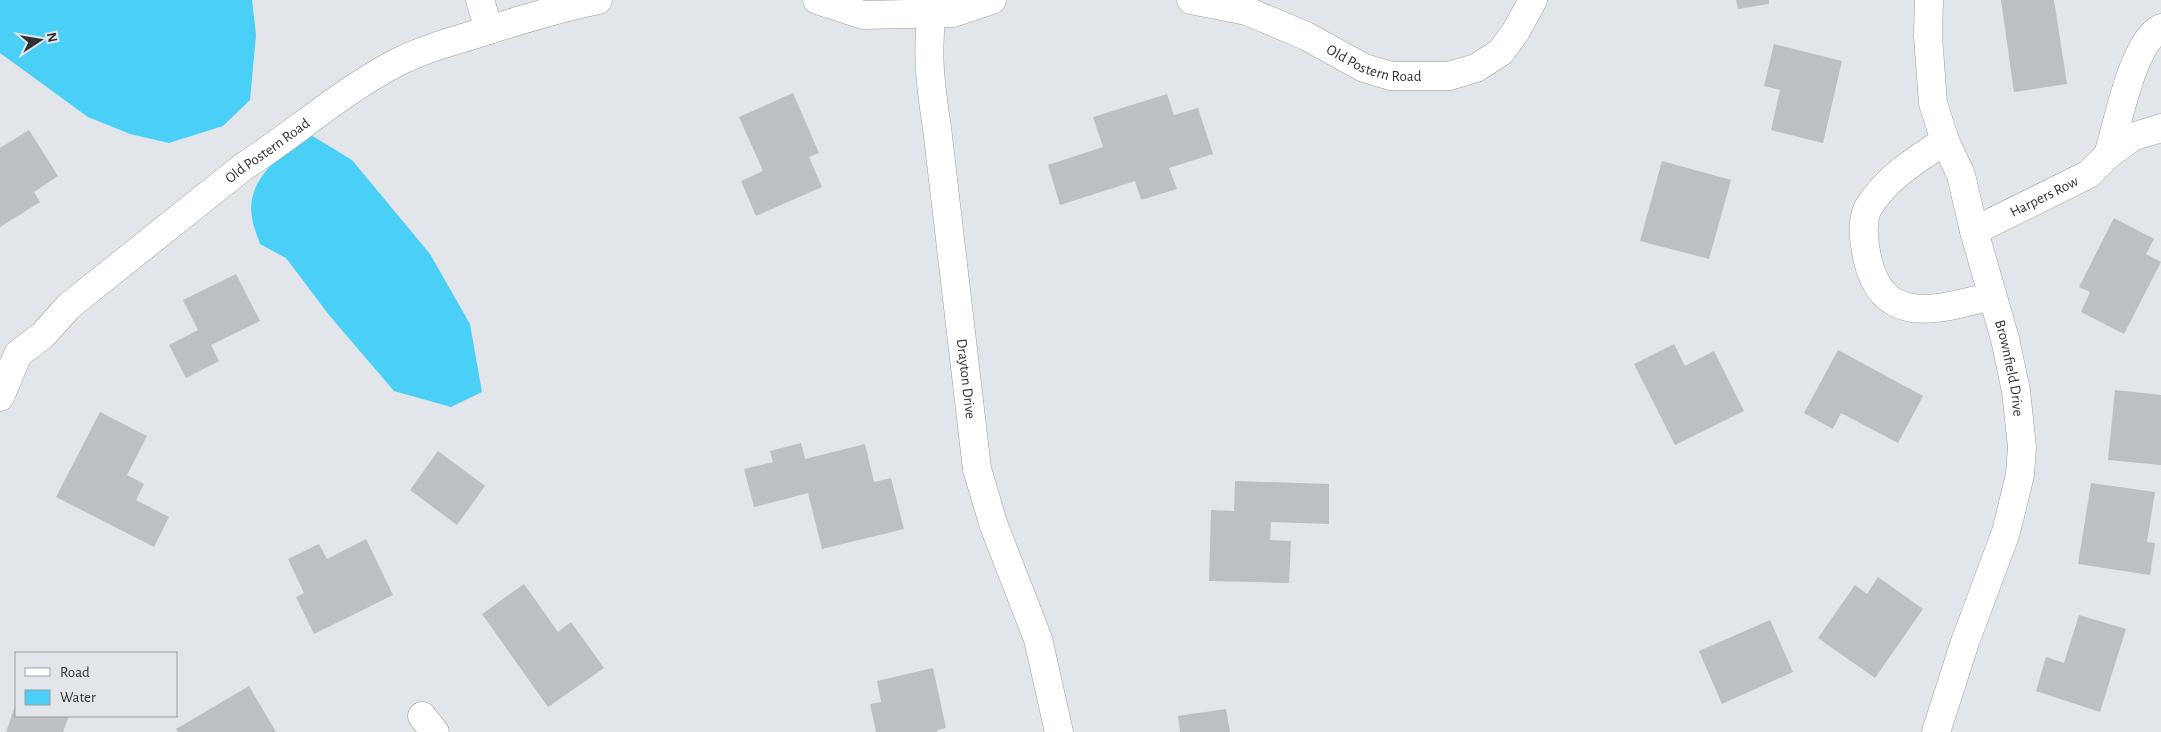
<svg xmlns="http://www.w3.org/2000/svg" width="2161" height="732" viewBox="0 0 2161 732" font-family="'Alegreya Sans',sans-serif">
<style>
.water{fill:#4acff7}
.building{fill:#bcbfc3}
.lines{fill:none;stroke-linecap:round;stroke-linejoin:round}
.minor-casing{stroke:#9a9da1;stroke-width:29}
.minor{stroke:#fff;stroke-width:28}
.labels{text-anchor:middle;stroke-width:4;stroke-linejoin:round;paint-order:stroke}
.street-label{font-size:15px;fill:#2f3132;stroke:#e2e6ea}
</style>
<rect width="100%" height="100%" fill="#e2e6ea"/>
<g class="water">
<path d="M 0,0 L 252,0 L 256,35 L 250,100 L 223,126 L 169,143 L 130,134 L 88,117 L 0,53 Z"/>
<path d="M 306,132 L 352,160 L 430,254 L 470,324 L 482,392 L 451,407 L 394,391 L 329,315 L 286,258 L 260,244 C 257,235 253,226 252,217 C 245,180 282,155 306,132 Z"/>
</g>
<g class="building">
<path d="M 1736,0 L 1769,0 L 1769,4 L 1738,9 Z"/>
<path d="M 2001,0 L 2054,0 L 2067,84 L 2014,92 Z"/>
<path d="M 1774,44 L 1842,61 L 1823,143 L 1771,130 L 1780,90 L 1764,86 Z"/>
<path d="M 793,93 L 819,153 L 809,157 L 822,187 L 756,216 L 741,181 L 763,171 L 739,117 Z"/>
<path d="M 1167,94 L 1174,115 L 1198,108 L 1213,154 L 1169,168 L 1177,189 L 1141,200 L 1135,181 L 1060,205 L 1048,165 L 1103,147 L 1093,117 Z"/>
<path d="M 29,130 L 58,176 L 34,192 L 40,202 L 0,227 L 0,148 Z"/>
<path d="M 1662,161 L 1731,180 L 1709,259 L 1640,241 Z"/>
<path d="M 2114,218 L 2154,239 L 2146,254 L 2161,262 L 2124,334 L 2081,312 L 2090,292 L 2079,287 Z"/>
<path d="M 236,274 L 260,321 L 211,345 L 219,361 L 186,378 L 169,345 L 198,330 L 183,300 Z"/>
<path d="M 1674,344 L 1685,366 L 1714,351 L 1744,411 L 1675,445 L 1634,364 Z"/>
<path d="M 1838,350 L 1923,396 L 1898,443 L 1841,413 L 1833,429 L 1804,413 Z"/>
<path d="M 2115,390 L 2161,395 L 2161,465 L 2108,460 Z"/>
<path d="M 100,412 L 147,436 L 127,475 L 144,484 L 136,500 L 169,517 L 154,547 L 56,497 Z"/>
<path d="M 801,443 L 805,459 L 865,444 L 874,482 L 891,478 L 904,529 L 822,549 L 808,493 L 754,507 L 744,469 L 773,462 L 770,451 Z"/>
<path d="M 438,451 L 485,486 L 457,525 L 410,490 Z"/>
<path d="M 1235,481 L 1329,484 L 1329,524 L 1271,522 L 1270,540 L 1291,541 L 1289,583 L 1209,581 L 1211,510 L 1234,511 Z"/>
<path d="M 2091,483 L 2155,492 L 2147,542 L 2155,543 L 2150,575 L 2078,564 Z"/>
<path d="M 366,539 L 393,595 L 314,634 L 296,597 L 304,593 L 288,559 L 319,544 L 327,559 Z"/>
<path d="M 1878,577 L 1923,609 L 1875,678 L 1818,638 L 1855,585 L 1867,594 Z"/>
<path d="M 524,584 L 558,632 L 571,622 L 604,668 L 548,707 L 482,614 Z"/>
<path d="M 2079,615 L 2126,629 L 2100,712 L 2036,691 L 2046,657 L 2064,663 Z"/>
<path d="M 1770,620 L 1793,672 L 1722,704 L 1699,651 Z"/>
<path d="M 933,668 L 946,728 L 937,730 L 938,732 L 876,732 L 870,704 L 881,702 L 877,681 Z"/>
<path d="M 249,686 L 276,732 L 178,732 L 176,729 Z"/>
<path d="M 16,703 L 16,716 L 69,716 L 63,732 L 6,732 Z"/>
<path d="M 1226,709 L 1230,732 L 1180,732 L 1178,716 Z"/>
</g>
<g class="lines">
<defs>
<g id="minor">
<path d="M 480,0 L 489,30"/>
<path d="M 817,0 L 863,15 L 953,13 L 992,0"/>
<path id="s1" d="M 1191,0 L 1247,11 L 1306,36 L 1364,68 L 1391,76 L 1449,76 L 1476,68 L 1501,52 L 1516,31 L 1533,0"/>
<path id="s2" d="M 1929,0 L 1928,36 L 1933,103 L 1945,141 L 1961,175 L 1974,231 L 2005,339 L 2016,391 L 2022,447 L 2020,475 L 2006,532 L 1965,642 L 1936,732"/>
<path id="s3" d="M 932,13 C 926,52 931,89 937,128 L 977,469 L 994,526 L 1038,639 L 1059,732"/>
<path d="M 1945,141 C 1917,159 1886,178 1868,208 C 1861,222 1864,242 1867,257 C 1882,329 1939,309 1992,296"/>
<path d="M 2108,155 C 2118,124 2132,43 2161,28"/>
<path id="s4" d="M 1974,231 L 2089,174 L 2108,155 L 2132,137 L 2161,128"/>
<path id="s5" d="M 0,397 L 18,354 L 43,335 L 69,306 L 243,167 C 294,134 340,93 394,64 C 419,51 446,43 473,35 C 514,22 555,9 598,0"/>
<path d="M 422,716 L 435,732"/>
</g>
</defs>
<use href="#minor" class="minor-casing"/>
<use href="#minor" class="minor"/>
</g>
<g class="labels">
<g class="street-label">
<text dy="5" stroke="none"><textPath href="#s1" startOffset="196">Old Postern Road</textPath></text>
<text dy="5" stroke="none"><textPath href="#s5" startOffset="369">Old Postern Road</textPath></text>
<text dy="5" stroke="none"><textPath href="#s4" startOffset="78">Harpers Row</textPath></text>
<text dy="5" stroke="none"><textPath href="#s2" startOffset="380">Brownfield Drive</textPath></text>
<text dy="5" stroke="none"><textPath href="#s3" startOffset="368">Drayton Drive</textPath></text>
</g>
</g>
<rect x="15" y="652" width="162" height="65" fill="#e2e6ea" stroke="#9a9ea0"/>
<rect x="25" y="668" width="25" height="8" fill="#ffffff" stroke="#9a9ea0"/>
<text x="60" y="677" font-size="15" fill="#2f3132">Road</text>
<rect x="25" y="690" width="25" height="15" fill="#4acff7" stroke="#9a9ea0"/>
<text x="60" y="702" font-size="15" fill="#2f3132">Water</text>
<g transform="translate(40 40) rotate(78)" stroke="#e2e6ea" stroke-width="4" paint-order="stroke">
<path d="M0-4L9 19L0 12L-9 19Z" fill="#2f3132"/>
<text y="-8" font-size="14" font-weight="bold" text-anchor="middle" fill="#2f3132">N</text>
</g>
</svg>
